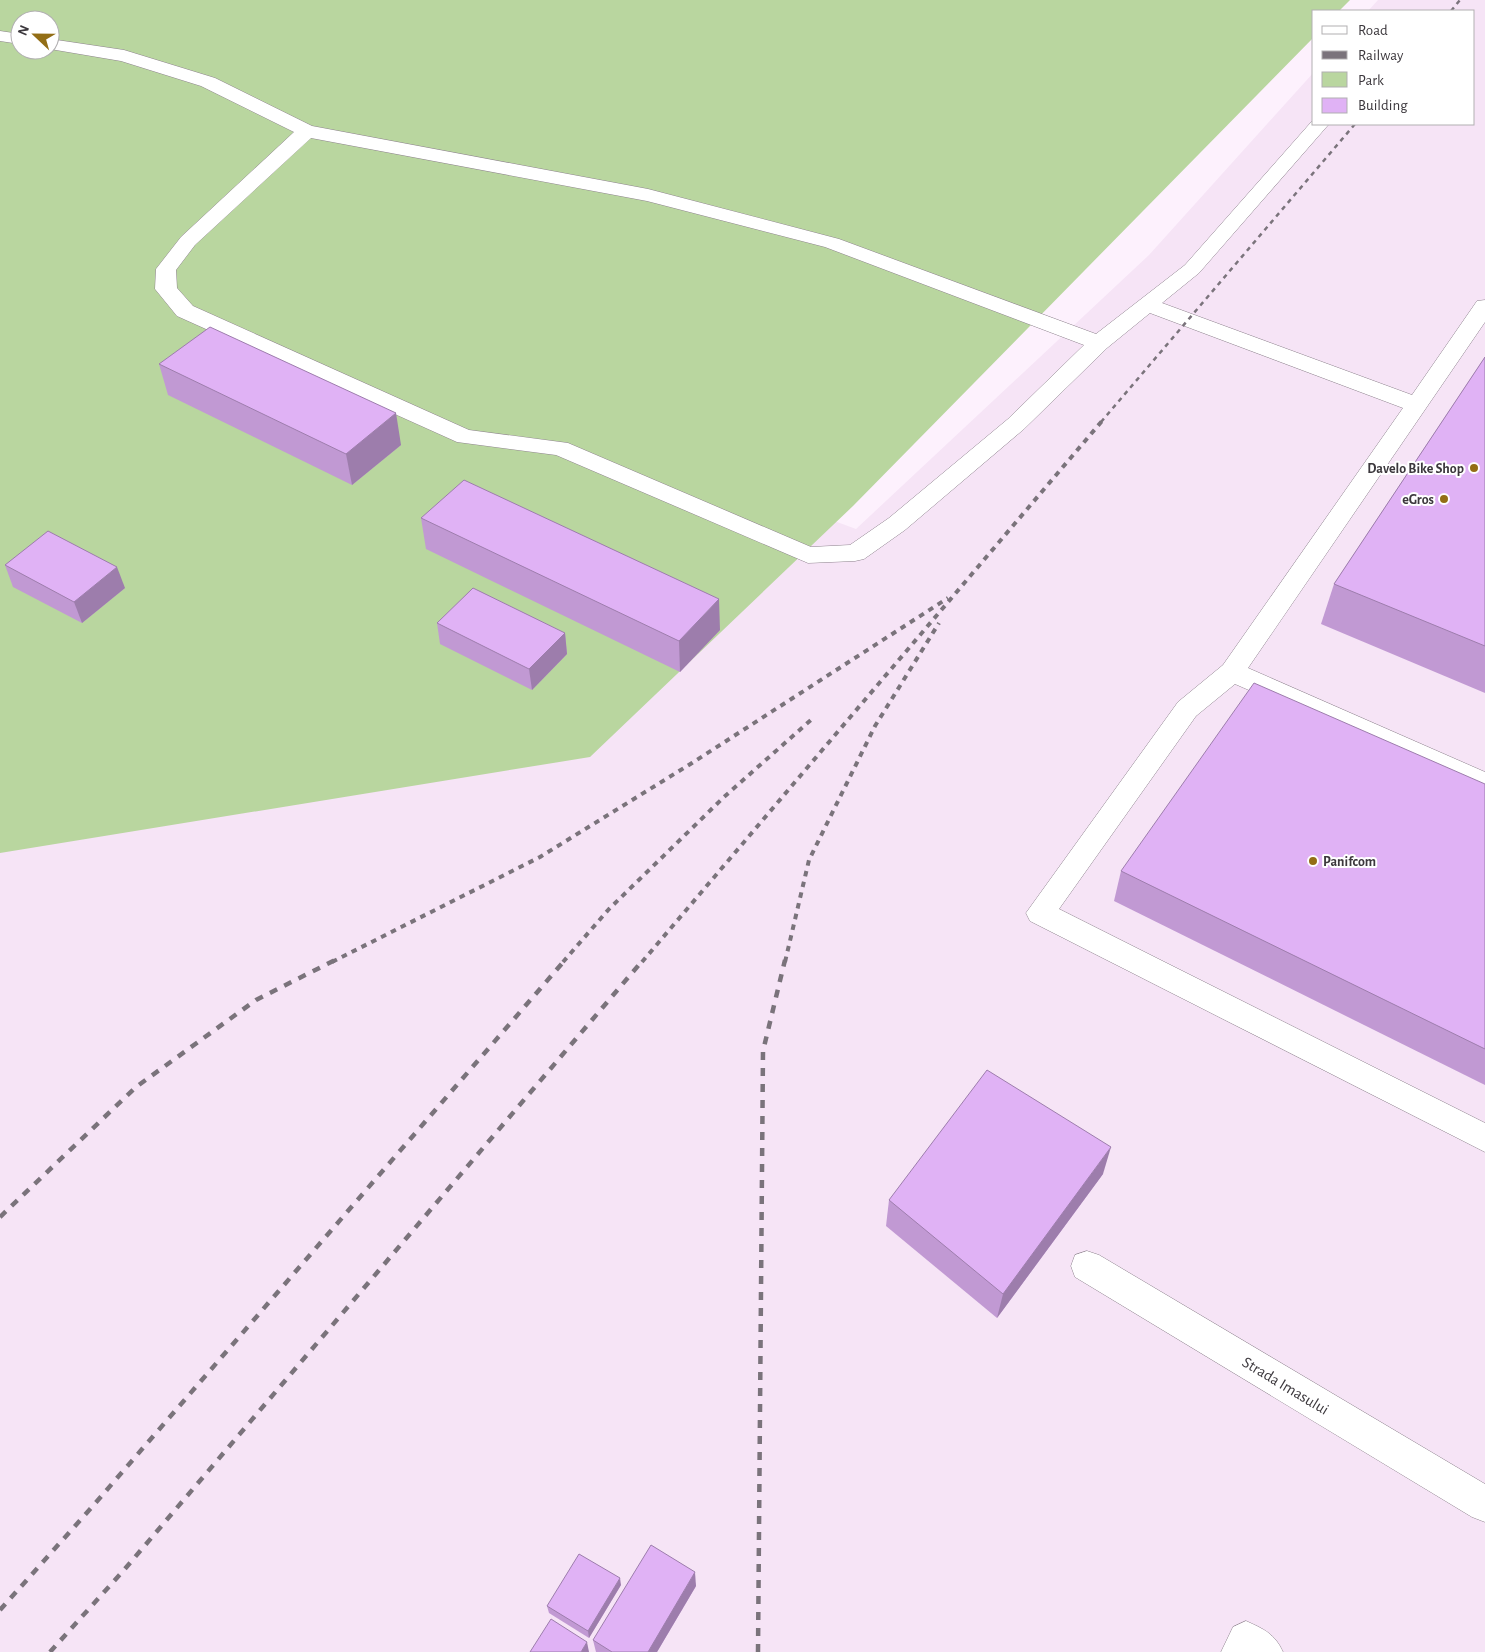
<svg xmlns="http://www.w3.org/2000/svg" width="1485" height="1652" viewBox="0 0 1485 1652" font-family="'Alegreya Sans',sans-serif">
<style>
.built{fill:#f6e4f6}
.green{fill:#b9d69f;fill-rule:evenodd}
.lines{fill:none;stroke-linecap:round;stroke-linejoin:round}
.minor-casing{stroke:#8e838e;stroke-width:1}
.minor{fill:#fff;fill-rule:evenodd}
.rail-far2{stroke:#7a737b;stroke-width:2.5;stroke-dasharray:4.5 4.5;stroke-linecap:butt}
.rail-far1{stroke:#7a737b;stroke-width:4;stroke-dasharray:5.5 5.5;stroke-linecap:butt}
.rail{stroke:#7a737b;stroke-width:4.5;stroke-dasharray:8 8;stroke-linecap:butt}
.wall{fill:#c199d3}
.shaded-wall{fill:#9d7dac}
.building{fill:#e0b2f5;stroke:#9d7dac}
.poi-dot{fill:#936e16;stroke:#fff;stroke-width:2}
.labels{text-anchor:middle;stroke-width:4;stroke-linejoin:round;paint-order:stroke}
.poi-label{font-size:14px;font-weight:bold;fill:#3c383d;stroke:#fff;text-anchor:end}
.near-street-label{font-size:16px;fill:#3c383d;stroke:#fff}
</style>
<rect width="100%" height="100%" fill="#fdf1fd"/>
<path class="built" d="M 1378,0 L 1485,0 L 1485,1652 L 0,1652 L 0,498 L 260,308 L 856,529 L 1149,255 L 1314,72 L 1314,124 L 1474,124 L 1474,11 L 1368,11 Z"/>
<path class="green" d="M 0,0 L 1350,0 L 1339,11 L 1314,11 L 1314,37 L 853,506 L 590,757 L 0,853 ZM 20,20 L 50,20 L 50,50 L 20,50 Z"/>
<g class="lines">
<defs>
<g id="minor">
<path d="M 0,31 L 20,34 L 20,44 L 0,41 Z"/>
<path d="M 50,39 L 124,50 L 215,78 L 312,126 L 648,189 L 839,239 L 1096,334 L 1185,265 L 1313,120 L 1314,124 L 1329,124 L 1199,273 L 1162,303 L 1412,395 L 1477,301 L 1485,300 L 1485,322 L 1248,668 L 1485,772 L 1485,793 L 1235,684 L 1196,716 L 1059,909 L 1485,1123 L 1485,1152 L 1030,921 L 1026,913 L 1178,702 L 1223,665 L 1403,408 L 1150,313 L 1107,348 L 1024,429 L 905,530 L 864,559 L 855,561 L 808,563 L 556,455 L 457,442 L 177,316 L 155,289 L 156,269 L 181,237 L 294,132 L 201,86 L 121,61 L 50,49 ZM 311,138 L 647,201 L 825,247 L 1084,345 L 1008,419 L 889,518 L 850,545 L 811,547 L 568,443 L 469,430 L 193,306 L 177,288 L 176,270 L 195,245 Z"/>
<path d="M 1087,1251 L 1099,1255 L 1485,1484 L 1485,1522 L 1472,1517 L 1075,1277 L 1071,1266 L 1075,1255 Z"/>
<path d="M 1246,1621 C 1264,1629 1275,1634 1283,1652 L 1221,1652 L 1233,1627 Z"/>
</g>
</defs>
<use href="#minor" class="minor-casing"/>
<use href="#minor" class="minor"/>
<g class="rail-far2">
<path d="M 1451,11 L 1460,0"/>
<path d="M 1101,422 L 1355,124"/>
</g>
<g class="rail-far1">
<path d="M 332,962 L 540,857 L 692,763 L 948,598"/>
<path d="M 563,962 L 609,909 L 724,797 L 812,719"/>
<path d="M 642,962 L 1102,421"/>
<path d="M 785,962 L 809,860 L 875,726 L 939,623"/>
</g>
<g class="rail">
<path d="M 0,1217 L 136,1087 L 256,1000 L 335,960"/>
<path d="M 0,1610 L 92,1507 L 565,960"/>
<path d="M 50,1652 L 124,1570 L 643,960"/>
<path d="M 758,1652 L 763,1051 L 785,960"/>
</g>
</g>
<g class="wall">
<path d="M 1485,357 L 1485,693 L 1321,624 L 1334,584 Z"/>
<path d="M 159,364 L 401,445 L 352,485 L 168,395 Z"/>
<path d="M 421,518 L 720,630 L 680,672 L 426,549 Z"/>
<path d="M 5,565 L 125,588 L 82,623 L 13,587 Z"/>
<path d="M 437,623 L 565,633 L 567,654 L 532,690 L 440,644 Z"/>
<path d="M 1485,784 L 1485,1085 L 1114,901 L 1121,871 Z"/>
<path d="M 1103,1174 L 997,1318 L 886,1226 L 889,1200 Z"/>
<path d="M 621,1585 L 589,1638 L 549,1613 L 547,1606 Z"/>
<path d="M 696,1586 L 657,1652 L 596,1652 L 593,1640 Z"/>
</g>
<g class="shaded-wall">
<path d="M 396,413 L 401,445 L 352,485 L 346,454 Z"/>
<path d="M 117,567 L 125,588 L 82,623 L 74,602 Z"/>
<path d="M 719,599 L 720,630 L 680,672 L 679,641 Z"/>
<path d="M 565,633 L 567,654 L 532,690 L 529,669 Z"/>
<path d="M 1111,1147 L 1103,1174 L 997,1318 L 1003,1294 Z"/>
<path d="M 695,1572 L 696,1586 L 657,1652 L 648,1652 Z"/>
<path d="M 620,1578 L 621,1585 L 589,1638 L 588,1631 Z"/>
<path d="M 587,1642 L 589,1652 L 581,1652 Z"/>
</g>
<g class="building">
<path d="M 210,327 L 396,413 L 346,454 L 159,364 Z"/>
<path d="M 1485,357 L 1485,646 L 1334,584 Z"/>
<path d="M 464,480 L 719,599 L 679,641 L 421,518 Z"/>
<path d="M 48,531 L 117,567 L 74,602 L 5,565 Z"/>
<path d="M 473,588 L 565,633 L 529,669 L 437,623 Z"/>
<path d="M 1254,683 L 1485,784 L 1485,1049 L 1121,871 Z"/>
<path d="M 987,1070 L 1111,1147 L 1003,1294 L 889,1200 Z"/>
<path d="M 651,1545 L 695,1572 L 648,1652 L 612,1652 L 593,1640 Z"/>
<path d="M 579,1554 L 620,1578 L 588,1631 L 547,1606 Z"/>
<path d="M 551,1619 L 587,1642 L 581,1652 L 530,1652 Z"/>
</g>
<g class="poi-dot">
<circle cx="1474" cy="468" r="5"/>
<circle cx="1444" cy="499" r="5"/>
<circle cx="1313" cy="861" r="5"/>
</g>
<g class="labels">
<g class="poi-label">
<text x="1464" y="473">Davelo Bike Shop</text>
<text x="1434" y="504">eGros</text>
<text x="1323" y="866" text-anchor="start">Panifcom</text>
</g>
<g class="near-street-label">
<text transform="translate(1286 1385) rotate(31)" y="6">Strada Imasului</text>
</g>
</g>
<rect x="1312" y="10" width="162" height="115" fill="#ffffff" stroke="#b1afb1"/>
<rect x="1322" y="26" width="25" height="8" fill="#ffffff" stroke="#b1afb1"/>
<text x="1358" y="35" font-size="15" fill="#3c383d">Road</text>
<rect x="1322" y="51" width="25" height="8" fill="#7a737b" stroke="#b1afb1"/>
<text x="1358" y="60" font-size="15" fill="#3c383d">Railway</text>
<rect x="1322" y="72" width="25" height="15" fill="#b9d69f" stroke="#b1afb1"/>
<text x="1358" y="85" font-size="15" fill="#3c383d">Park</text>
<rect x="1322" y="98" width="25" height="15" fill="#e0b2f5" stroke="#b1afb1"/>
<text x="1358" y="110" font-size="15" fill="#3c383d">Building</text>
<g transform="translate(35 35) rotate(292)"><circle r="24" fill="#ffffff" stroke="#b1afb1"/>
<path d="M0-4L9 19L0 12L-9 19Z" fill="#936e16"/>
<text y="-8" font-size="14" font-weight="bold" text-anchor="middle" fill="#3c383d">N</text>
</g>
</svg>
